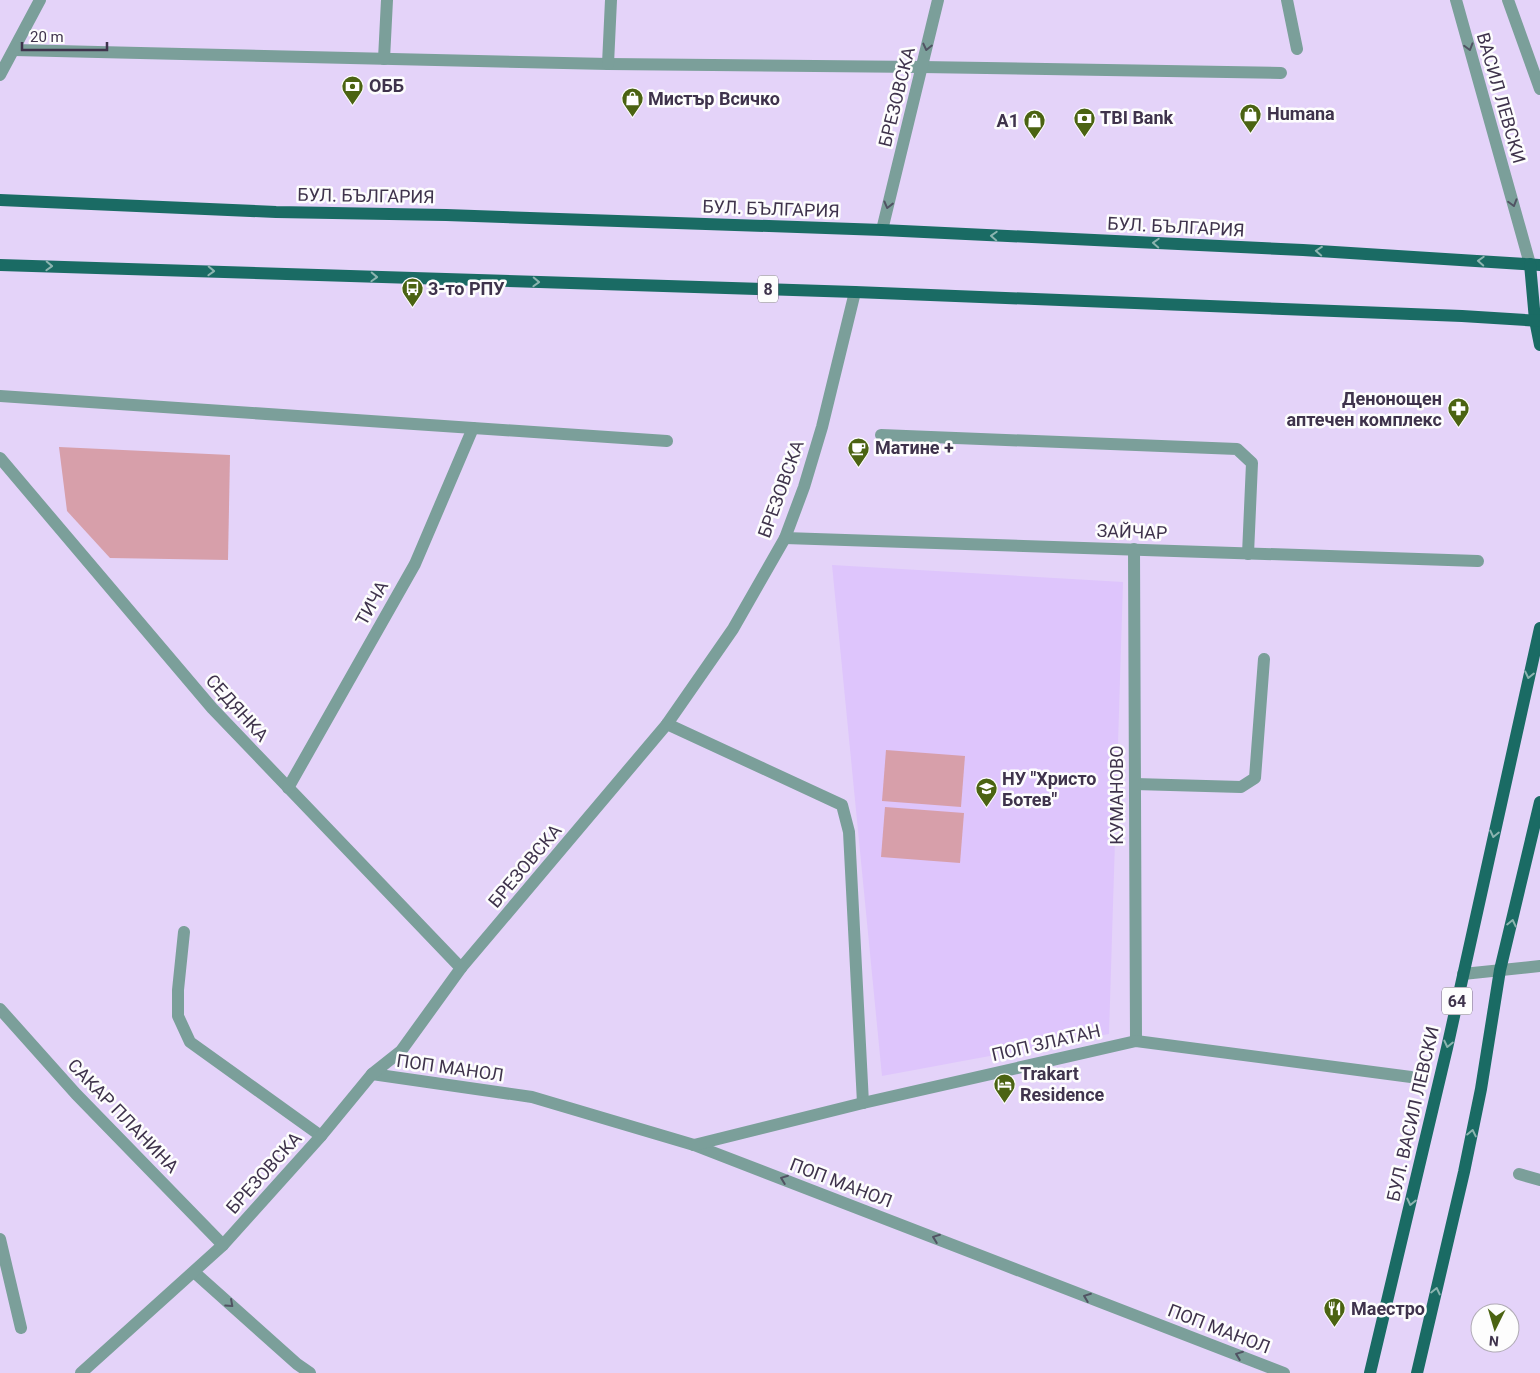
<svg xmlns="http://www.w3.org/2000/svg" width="1540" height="1373" viewBox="0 0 1540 1373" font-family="Roboto,sans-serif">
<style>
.built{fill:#dec5fc}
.green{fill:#d79faa}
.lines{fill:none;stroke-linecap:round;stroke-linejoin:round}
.service{stroke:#7b9f9a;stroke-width:12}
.minor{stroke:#7b9f9a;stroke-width:12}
.primary{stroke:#1a6b64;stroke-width:12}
.oneway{stroke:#515363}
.oneway2{stroke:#8cb4b0}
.labels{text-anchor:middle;stroke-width:5;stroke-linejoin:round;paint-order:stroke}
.shield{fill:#fdfdfd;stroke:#787081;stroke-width:1}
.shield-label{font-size:16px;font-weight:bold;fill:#3f334c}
.poi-label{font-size:18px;font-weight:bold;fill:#3f334c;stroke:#fdfdfd;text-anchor:start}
.street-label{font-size:18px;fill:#3f334c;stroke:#fdfdfd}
</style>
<rect width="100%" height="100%" fill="#e4d3f9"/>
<path class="built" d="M 832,565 L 1123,582 L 1109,1034 L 882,1076 Z"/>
<g class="green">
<path d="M 59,447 L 230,455 L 228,560 L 110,558 L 67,511 Z"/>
<path d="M 886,750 L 965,756 L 961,807 L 882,801 Z"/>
<path d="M 885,807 L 964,813 L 960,863 L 881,857 Z"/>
</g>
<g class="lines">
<g class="service">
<path d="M 881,435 L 1237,449 L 1252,463 L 1248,554"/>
<path d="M 1135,784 L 1241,787 L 1255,778 L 1264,659"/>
<path d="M 184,932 L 178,990 L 178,1016 L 190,1042 L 321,1136"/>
<path d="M 0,1239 L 21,1328"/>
</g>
<g class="minor">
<path d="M 1287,0 L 1297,49"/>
<path d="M 1456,0 L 1530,264"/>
<path d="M 1508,0 L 1540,89"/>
<path d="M 14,50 L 608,64 L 922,67 L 1281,73"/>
<path d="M 384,59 L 387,0"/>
<path d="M 608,64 L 611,0"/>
<path d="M 0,75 L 40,0"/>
<path d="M 882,230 L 938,0"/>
<path d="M 0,396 L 667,441"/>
<path d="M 0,458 L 212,708 L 461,968"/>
<path d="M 785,538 L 1478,561"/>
<path d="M 1134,549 L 1136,1041"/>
<path d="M 667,724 L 842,805 L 849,832 L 863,1103"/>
<path d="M 288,788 L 415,564 L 473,428"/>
<path d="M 1463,974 L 1540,966"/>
<path d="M 0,1009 L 76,1094 L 223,1245"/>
<path d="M 372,1074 L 532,1097 L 694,1145 L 1284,1373"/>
<path d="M 694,1145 L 863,1103 L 1136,1041 L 1411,1077"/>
<path d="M 1519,1174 L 1540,1180"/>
<path d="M 194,1272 L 297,1364 L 310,1373"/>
<path d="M 81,1373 L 223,1245 L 321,1136 L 372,1074 L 401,1051 L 461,968 L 667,724 L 733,629 L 785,538 L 804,487 L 822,427 L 855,292"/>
</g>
<g class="primary">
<path d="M 0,200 L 276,212 L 446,215 L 882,230 L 1303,250 L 1540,265"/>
<path d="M 1530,264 L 1535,320 L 1540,345"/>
<path d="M 0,265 L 855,292 L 1462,316 L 1540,321"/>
<path d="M 1370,1373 L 1447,1048 L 1540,628"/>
<path d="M 1417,1373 L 1464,1172 L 1481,1089 L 1500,970 L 1540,802"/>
</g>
</g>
<defs><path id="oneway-chevron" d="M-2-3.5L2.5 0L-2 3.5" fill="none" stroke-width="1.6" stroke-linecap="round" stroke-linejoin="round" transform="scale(1.25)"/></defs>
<g class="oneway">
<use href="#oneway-chevron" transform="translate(927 47) rotate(103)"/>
<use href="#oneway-chevron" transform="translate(1469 47) rotate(74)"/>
<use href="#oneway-chevron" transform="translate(1513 203) rotate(74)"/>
<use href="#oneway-chevron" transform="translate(888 205) rotate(104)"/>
<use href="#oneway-chevron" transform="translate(784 1179) rotate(-159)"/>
<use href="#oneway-chevron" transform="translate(936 1238) rotate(-159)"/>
<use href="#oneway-chevron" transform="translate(1087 1297) rotate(-159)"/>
<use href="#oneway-chevron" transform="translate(230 1304) rotate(42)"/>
<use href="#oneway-chevron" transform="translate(1239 1355) rotate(-159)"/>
</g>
<g class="oneway2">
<use href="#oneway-chevron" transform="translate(994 236) rotate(-177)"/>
<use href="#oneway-chevron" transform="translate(1156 243) rotate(-177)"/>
<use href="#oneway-chevron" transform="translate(1319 251) rotate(-176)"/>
<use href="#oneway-chevron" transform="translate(1481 261) rotate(-177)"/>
<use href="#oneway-chevron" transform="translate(49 266) rotate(2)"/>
<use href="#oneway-chevron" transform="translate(211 271) rotate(2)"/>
<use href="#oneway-chevron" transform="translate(374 277) rotate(2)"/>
<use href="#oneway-chevron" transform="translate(536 282) rotate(2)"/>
<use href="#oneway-chevron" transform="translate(1529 675) rotate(103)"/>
<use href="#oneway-chevron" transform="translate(1494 834) rotate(103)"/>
<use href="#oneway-chevron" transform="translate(1512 923) rotate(-77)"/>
<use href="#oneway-chevron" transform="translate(1448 1044) rotate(103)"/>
<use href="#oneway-chevron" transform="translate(1472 1133) rotate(-78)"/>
<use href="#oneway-chevron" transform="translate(1411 1202) rotate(103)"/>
<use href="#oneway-chevron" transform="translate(1436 1291) rotate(-77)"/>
</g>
<defs>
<symbol id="bank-pin" viewBox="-11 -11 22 30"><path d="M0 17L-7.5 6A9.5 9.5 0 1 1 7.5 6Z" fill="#4b6312" stroke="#fdfdfd"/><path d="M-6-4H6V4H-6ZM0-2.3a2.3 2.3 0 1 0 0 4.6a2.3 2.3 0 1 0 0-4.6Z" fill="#fff"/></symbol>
<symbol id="shop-pin" viewBox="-11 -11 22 30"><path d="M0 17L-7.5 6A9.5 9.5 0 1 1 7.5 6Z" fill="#4b6312" stroke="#fdfdfd"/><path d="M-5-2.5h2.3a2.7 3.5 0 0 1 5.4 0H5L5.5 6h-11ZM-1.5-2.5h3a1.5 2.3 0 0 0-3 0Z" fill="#fff"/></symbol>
<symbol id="bus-pin" viewBox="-11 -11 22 30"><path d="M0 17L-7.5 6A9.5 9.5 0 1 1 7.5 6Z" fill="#4b6312" stroke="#fdfdfd"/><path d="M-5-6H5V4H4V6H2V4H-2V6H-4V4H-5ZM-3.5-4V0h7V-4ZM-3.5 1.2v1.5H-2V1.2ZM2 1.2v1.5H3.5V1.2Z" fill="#fff"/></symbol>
<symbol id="pharmacy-pin" viewBox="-11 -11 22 30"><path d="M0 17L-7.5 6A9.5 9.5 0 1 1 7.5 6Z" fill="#4b6312" stroke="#fdfdfd"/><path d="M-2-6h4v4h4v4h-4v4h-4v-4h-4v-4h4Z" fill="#fff"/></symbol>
<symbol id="cafe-pin" viewBox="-11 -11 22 30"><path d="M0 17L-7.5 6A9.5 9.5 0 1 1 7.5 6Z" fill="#4b6312" stroke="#fdfdfd"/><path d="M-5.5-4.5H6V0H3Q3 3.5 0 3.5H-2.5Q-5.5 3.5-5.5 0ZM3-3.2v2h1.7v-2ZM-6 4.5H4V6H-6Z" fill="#fff"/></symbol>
<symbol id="school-pin" viewBox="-11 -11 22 30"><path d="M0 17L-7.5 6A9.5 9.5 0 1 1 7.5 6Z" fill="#4b6312" stroke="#fdfdfd"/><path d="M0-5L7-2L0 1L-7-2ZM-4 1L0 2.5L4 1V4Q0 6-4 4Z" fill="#fff"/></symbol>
<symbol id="hotel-pin" viewBox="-11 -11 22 30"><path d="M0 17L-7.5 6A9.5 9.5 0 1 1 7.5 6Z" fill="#4b6312" stroke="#fdfdfd"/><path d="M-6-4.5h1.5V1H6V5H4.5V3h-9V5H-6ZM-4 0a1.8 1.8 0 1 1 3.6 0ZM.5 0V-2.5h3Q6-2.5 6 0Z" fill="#fff"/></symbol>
<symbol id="restaurant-pin" viewBox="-11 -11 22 30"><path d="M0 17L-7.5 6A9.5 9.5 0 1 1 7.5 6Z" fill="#4b6312" stroke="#fdfdfd"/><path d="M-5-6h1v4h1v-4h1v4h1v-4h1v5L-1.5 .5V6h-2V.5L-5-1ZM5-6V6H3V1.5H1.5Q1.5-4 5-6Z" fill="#fff"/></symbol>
</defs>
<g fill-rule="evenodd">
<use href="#bank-pin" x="340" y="74" width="25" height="34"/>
<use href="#shop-pin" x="620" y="86" width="25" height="34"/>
<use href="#shop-pin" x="1238" y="102" width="25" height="34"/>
<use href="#bank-pin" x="1072" y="106" width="25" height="34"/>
<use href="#shop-pin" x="1022" y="108" width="25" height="34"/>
<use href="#bus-pin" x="400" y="276" width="25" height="34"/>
<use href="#pharmacy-pin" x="1446" y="396" width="25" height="34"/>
<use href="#cafe-pin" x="846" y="436" width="25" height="34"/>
<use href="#school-pin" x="974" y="776" width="25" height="34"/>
<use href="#hotel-pin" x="992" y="1072" width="25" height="34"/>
<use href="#restaurant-pin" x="1322" y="1296" width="25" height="34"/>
</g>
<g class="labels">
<g class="shield">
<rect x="758" y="275.5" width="20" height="27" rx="4"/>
<rect x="1442" y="987.5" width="30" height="27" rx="4"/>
</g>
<g class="shield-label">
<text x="768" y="295">8</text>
<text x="1457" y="1007">64</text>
</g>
<g class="poi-label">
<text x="369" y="92">ОББ</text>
<text x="648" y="105">Мистър Всичко</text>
<text x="1267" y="120">Humana</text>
<text x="1100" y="124">TBI Bank</text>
<text x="1019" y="127" text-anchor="end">A1</text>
<text x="428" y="295">3-то РПУ</text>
<text x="1442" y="405" text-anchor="end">Денонощен<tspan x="1442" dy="21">аптечен комплекс</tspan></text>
<text x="875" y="454">Матине +</text>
<text x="1002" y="785">НУ "Христо<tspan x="1002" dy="21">Ботев"</tspan></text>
<text x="1020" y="1080">Trakart<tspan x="1020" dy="21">Residence</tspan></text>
<text x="1351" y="1315">Маестро</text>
</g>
<g class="street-label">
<text transform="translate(897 97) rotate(-76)" y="6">БРЕЗОВСКА</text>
<text transform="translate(1501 98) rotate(74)" y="6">ВАСИЛ ЛЕВСКИ</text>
<text transform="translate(366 196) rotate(1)" y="6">БУЛ. БЪЛГАРИЯ</text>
<text transform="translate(771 209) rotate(2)" y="6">БУЛ. БЪЛГАРИЯ</text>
<text transform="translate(1176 227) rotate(3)" y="6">БУЛ. БЪЛГАРИЯ</text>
<text transform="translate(781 489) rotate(-70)" y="6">БРЕЗОВСКА</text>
<text transform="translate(1132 532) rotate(2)" y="6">ЗАЙЧАР</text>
<text transform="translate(372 603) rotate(-61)" y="6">ТИЧА</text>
<text transform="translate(237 708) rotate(48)" y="6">СЕДЯНКА</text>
<text transform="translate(1117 795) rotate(-90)" y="6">КУМАНОВО</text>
<text transform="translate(525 866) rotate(-50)" y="6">БРЕЗОВСКА</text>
<text transform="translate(1046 1043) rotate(-13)" y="6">ПОП ЗЛАТАН</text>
<text transform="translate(450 1068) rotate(8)" y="6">ПОП МАНОЛ</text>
<text transform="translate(1413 1114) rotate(-77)" y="6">БУЛ. ВАСИЛ ЛЕВСКИ</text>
<text transform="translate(123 1116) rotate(46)" y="6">САКАР ПЛАНИНА</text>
<text transform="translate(264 1173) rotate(-48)" y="6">БРЕЗОВСКА</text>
<text transform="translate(841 1183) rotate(21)" y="6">ПОП МАНОЛ</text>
<text transform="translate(1219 1329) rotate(21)" y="6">ПОП МАНОЛ</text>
</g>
</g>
<g transform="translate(1495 1328) rotate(185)"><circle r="24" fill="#fdfdfd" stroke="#b1acb6"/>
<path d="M0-4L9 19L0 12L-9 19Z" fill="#4b6312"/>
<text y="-8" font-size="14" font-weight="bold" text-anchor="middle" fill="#3f334c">N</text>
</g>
<path d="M22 42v8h85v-8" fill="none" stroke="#3f334c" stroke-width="2.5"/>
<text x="30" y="42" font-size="15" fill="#3f334c" stroke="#fdfdfd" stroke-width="4" paint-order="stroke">20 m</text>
</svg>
